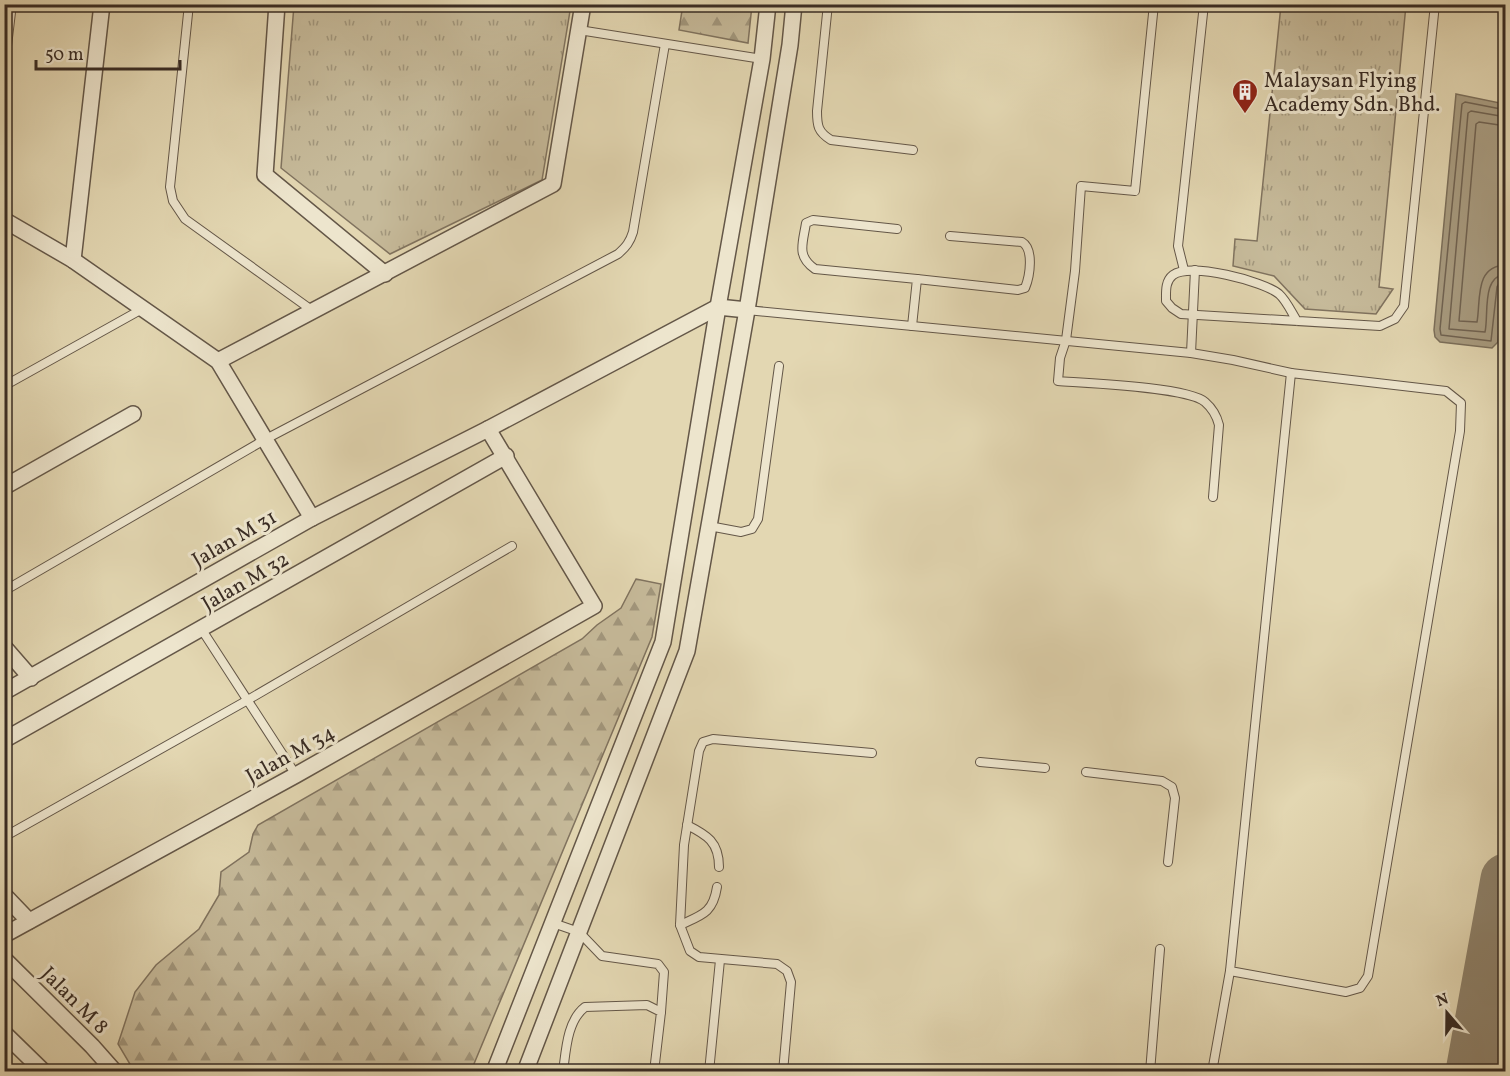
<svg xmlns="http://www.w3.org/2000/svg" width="1510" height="1076" viewBox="0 0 1510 1076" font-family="Vollkorn,serif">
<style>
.grass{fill:url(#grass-tufts);stroke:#80735f;stroke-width:1.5}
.forest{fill:url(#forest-firs);stroke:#80735f;stroke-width:1.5}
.water{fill:#a99d82;stroke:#7c705c;stroke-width:1.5}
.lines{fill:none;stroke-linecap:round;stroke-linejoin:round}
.shore{stroke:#716453;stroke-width:1.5}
.taxiway{stroke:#8e826b;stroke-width:51}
.service-casing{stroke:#645748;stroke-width:10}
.minor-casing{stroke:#645748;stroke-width:18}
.service{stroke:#ede5cd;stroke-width:8}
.minor{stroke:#ede5cd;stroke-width:15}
.labels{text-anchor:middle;stroke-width:6;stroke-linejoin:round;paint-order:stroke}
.poi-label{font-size:21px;fill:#392c24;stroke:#ede5cd;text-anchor:start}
.street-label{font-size:21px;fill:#392c24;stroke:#ede5cd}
</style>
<defs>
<pattern id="grass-tufts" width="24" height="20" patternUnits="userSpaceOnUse" patternTransform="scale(1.5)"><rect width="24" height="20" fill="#c6ba9a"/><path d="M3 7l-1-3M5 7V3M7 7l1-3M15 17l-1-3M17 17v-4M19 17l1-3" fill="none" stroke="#a2977d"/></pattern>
<pattern id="forest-firs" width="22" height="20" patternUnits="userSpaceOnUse" patternTransform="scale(1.5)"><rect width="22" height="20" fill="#c6ba9a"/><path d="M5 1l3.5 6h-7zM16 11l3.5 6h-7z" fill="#a2977d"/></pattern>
</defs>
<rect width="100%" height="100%" fill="#e3d7b2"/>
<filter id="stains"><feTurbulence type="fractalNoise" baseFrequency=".00333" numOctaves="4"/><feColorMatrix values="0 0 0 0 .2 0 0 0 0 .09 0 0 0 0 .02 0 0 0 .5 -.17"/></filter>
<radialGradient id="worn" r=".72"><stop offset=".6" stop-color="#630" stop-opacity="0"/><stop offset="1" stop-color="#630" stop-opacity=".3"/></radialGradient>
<g class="grass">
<path d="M 294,5 L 571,5 L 542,180 L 390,254 L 281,168 Z"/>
<path d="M 1281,5 L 1406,5 L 1379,287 L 1393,289 L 1376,314 L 1305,309 L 1274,276 L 1233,266 L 1235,239 L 1257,241 Z"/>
<path d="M 1505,930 L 1505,1071 L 1480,1071 Z"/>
</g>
<g class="forest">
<path d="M 683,4 L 752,5 L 748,43 L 679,30 Z"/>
<path d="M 636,579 L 661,584 L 652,637 L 471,1071 L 134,1071 L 118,1044 L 135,992 L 156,965 L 199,929 L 219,895 L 221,872 L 249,852 L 253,834 L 258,825 L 582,639 L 597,625 L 621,608 Z"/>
</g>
<path class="water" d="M 1456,94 L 1505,104 L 1506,253 L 1498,342 L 1492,348 L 1440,342 L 1435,337 L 1434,330 Z"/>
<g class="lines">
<g class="shore">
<path d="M 1506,110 L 1465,102 L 1462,104 L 1440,329 L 1441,335 L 1491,341 L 1497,287 L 1500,282 L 1506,282"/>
<path d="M 1506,117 L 1471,111 L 1468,113 L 1449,329 L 1485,332 C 1489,315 1481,276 1506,274"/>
<path d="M 1506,126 L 1479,122 L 1476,124 L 1459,321 L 1477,322 C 1481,300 1474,266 1506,265"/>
</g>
<path class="taxiway" d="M 1471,1072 L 1506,879"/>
<defs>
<g id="service">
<path d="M 189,4 L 170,187 L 173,201 L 185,219 L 313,311"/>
<path d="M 828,4 L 817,111 C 817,126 818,132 831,140 L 913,150"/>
<path d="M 1154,4 L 1135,191 L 1081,186 L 1075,271 L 1066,340 L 1060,358 L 1058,381 C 1085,383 1188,387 1205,402 C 1212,408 1217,417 1219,425 L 1213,497"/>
<path d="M 579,30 L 762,59"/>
<path d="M 4,71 L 12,4"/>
<path d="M 897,229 L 813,220 L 806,223 C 803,243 796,256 815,269 L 917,279 L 912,326"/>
<path d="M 1184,270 L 1178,246 L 1204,4"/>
<path d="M 917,279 L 1018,290 L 1025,288 C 1030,276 1034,249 1022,242 L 950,236"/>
<path d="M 747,310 L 1191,353 L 1233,360 L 1291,373"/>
<path d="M 1297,321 C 1292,313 1286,300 1279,294 C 1263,281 1190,262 1173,275 C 1165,281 1166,292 1166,301 L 1172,308 L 1181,314 L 1380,326 L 1395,319 L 1404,306 L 1435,4"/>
<path d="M 1191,353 L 1195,270"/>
<path d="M 1291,373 L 1446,391 L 1461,403 L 1460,431 L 1368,976 L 1360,988 L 1346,992 L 1230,971 Z"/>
<path d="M 4,386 L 144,308"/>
<path d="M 709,526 L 741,532 L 752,529 L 758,519 L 779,366"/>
<path d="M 4,591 L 266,439 L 618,254 C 626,247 630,242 633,232 L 665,44"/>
<path d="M 202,630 L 296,775"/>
<path d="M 980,762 L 1045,768"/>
<path d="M 1086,772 L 1162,781 L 1172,787 L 1175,798 L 1168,862"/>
<path d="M 687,825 C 707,835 719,842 719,867"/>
<path d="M 4,837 L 246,701 L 512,546"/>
<path d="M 553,923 L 579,932 L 602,956 L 658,964 L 664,972 L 661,1012"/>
<path d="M 680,925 C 702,915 713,913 717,887"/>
<path d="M 563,1072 C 566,1050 567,1021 585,1007 L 647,1005 L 661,1012 L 654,1072"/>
<path d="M 709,1072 L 720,960"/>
<path d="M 783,1072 L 791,982 L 787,971 L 777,964 L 699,957 L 690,951 L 680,925 L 684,845 L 699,751 L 703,742 L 713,739 L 872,753"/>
<path d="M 1150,1072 L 1160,949"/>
<path d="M 1212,1072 L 1230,971"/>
</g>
<g id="minor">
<path d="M 277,4 L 265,175 L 385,274"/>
<path d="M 4,220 L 73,260 L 218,361 L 312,518"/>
<path d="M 73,260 L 102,4"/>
<path d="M 218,361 L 553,184 L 583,4"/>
<path d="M 4,487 L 133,414"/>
<path d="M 4,647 L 31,678"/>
<path d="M 4,692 L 312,518 L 488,429 L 718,307 L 747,310"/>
<path d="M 4,740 L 506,456"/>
<path d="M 4,895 L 29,921"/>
<path d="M 4,935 L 296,775 L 594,606 L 488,429"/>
<path d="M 4,959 L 92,1046 L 115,1072"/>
<path d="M 4,1033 L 44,1072"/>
<path d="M 494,1072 L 663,642 L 718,307 L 762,59 L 768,4"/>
<path d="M 525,1072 L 687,651 L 747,310 L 790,45 L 794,4"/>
</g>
</defs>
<use href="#service" class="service-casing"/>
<use href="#minor" class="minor-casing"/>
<use href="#service" class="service"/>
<use href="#minor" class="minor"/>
</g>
<defs>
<symbol id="building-pin" viewBox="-11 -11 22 30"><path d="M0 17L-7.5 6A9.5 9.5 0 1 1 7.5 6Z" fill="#8f2418" stroke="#ede5cd"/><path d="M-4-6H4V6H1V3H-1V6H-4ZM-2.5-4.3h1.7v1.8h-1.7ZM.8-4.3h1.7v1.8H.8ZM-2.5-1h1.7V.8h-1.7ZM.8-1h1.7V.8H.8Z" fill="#fff"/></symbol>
</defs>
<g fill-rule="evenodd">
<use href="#building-pin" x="1230" y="77" width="30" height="40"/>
</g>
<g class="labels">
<g class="poi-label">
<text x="1264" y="87">Malaysan Flying<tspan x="1264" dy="24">Academy Sdn. Bhd.</tspan></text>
</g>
<g class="street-label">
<text transform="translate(234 538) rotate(-30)" y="7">Jalan M 31</text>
<text transform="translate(245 581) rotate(-30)" y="7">Jalan M 32</text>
<text transform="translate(290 754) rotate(-29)" y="7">Jalan M 34</text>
<text transform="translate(75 1000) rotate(45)" y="7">Jalan M 8</text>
</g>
</g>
<rect width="1510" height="1076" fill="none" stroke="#e3d7b2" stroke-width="24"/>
<rect x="6" y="6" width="1498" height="1064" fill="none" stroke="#392c24" stroke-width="3"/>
<rect x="12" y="12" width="1486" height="1052" fill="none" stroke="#392c24" stroke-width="1.5"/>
<g transform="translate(1447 1013) rotate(340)" stroke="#ede5cd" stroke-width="4.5" paint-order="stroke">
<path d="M0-4.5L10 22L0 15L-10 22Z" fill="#392c24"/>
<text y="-9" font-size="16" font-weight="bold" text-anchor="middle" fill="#392c24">N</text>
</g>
<path d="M36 60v9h144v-9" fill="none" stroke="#392c24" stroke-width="3"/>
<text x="45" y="60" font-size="18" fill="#392c24" stroke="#ede5cd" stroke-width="4.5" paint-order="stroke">50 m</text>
<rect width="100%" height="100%" filter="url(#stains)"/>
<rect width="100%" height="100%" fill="url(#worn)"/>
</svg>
